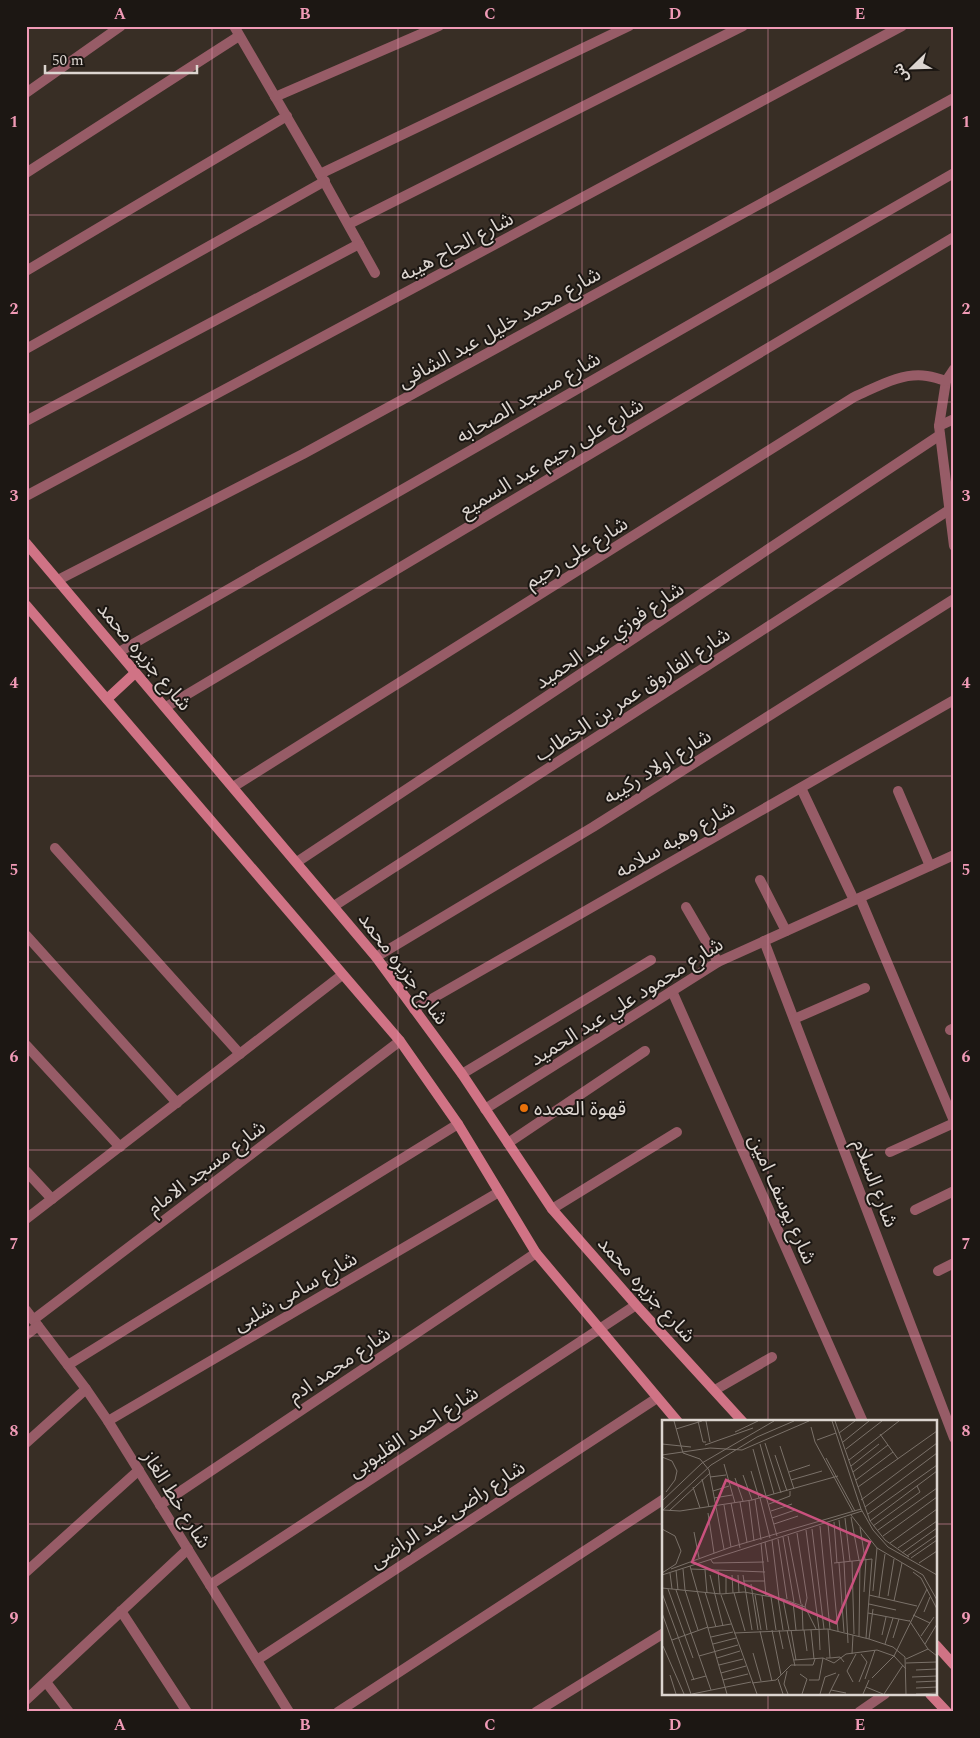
<svg xmlns="http://www.w3.org/2000/svg" width="980" height="1738" viewBox="0 0 980 1738" font-family="Spectral,'Noto Sans Arabic',serif">
<style>
.lines{fill:none;stroke-linecap:round;stroke-linejoin:round}
.street{stroke:#975c67;stroke-width:10}
.secondary{stroke:#d07385;stroke-width:10}
.grid{fill:none;stroke:#f09ab6;stroke-width:1;stroke-opacity:0.55}
.food-dot{fill:#e8710a;stroke:#1c1713;stroke-width:2}
.labels{text-anchor:middle;stroke-width:4;stroke-linejoin:round;paint-order:stroke}
.street-label{font-size:20px;fill:#dcd5d0;stroke:#1c1713}
.poi-label{font-size:20px;fill:#dcd5d0;stroke:#1c1713;text-anchor:start}
.inset-road{fill:none;stroke:#7a7169;stroke-width:1}
.view{fill:#ca517e;fill-opacity:0.15;stroke:#ca517e;stroke-width:2.5}
.inset-edge{fill:none;stroke:#dcd5d0;stroke-width:2.5}
.neatline{fill:none;stroke:#f09ab6;stroke-width:2}
.grid-label{font-size:16px;text-anchor:middle;font-weight:bold;fill:#f09ab6}
</style>
<rect width="100%" height="100%" fill="#382e25"/>
<g class="lines">
<g class="street">
<path d="M 234,26 L 320,174 L 375,273"/>
<path d="M 26,93 L 121,26"/>
<path d="M 275,97 L 439,26"/>
<path d="M 26,173 L 239,36"/>
<path d="M 320,174 L 629,26"/>
<path d="M 349,224 L 743,26"/>
<path d="M 26,271 L 287,116"/>
<path d="M 26,349 L 325,181"/>
<path d="M 954,369 L 946,381 L 939,426 L 954,546"/>
<path d="M 26,421 L 359,244"/>
<path d="M 939,426 L 954,419"/>
<path d="M 26,496 L 902,26"/>
<path d="M 58,580 L 303,454 L 954,98"/>
<path d="M 119,652 L 954,173"/>
<path d="M 166,707 L 954,237"/>
<path d="M 233,787 L 854,397 C 877,387 901,372 927,376 C 933,377 940,379 946,381"/>
<path d="M 801,788 L 854,900"/>
<path d="M 898,791 L 930,866"/>
<path d="M 55,848 L 240,1054"/>
<path d="M 297,862 L 940,435"/>
<path d="M 760,880 L 786,931"/>
<path d="M 860,898 L 954,1121"/>
<path d="M 334,906 L 949,510"/>
<path d="M 686,907 L 718,962"/>
<path d="M 26,935 L 177,1103"/>
<path d="M 764,941 L 954,1438"/>
<path d="M 376,957 L 593,827 L 954,599"/>
<path d="M 672,991 L 863,1422"/>
<path d="M 414,1009 L 954,700"/>
<path d="M 794,1019 L 865,988"/>
<path d="M 950,1030 L 954,1028"/>
<path d="M 26,1045 L 120,1147"/>
<path d="M 462,1074 L 651,960"/>
<path d="M 485,1109 L 718,962 L 954,855"/>
<path d="M 508,1143 L 645,1051"/>
<path d="M 890,1152 L 954,1123"/>
<path d="M 26,1171 L 52,1199"/>
<path d="M 552,1209 L 677,1132"/>
<path d="M 915,1210 L 954,1191"/>
<path d="M 26,1219 L 342,975"/>
<path d="M 938,1271 L 954,1263"/>
<path d="M 26,1310 L 86,1389 L 108,1421 L 289,1712"/>
<path d="M 33,1320 L 400,1041"/>
<path d="M 26,1335 L 38,1326"/>
<path d="M 68,1365 L 458,1124"/>
<path d="M 715,1390 L 772,1357"/>
<path d="M 108,1421 L 499,1192"/>
<path d="M 26,1443 L 86,1389"/>
<path d="M 160,1505 L 536,1253"/>
<path d="M 26,1572 L 139,1470"/>
<path d="M 210,1585 L 636,1305"/>
<path d="M 121,1611 L 187,1712"/>
<path d="M 257,1660 L 657,1398"/>
<path d="M 46,1682 L 69,1712"/>
<path d="M 26,1700 L 188,1549"/>
<path d="M 338,1712 L 664,1499"/>
<path d="M 536,1712 L 664,1633"/>
<path d="M 859,1712 L 885,1694"/>
</g>
<g class="secondary">
<path d="M 26,543 L 376,957 L 462,1074 L 552,1209 L 636,1305 L 743,1422"/>
<path d="M 26,605 L 400,1041 L 458,1124 L 536,1253 L 678,1422"/>
<path d="M 107,699 L 135,673"/>
<path d="M 936,1645 L 954,1665"/>
<path d="M 930,1694 L 947,1712"/>
</g>
</g>
<path class="grid" d="M 212,26 L 212,1712M 398,26 L 398,1712M 582,26 L 582,1712M 768,26 L 768,1422M 26,215 L 954,215M 26,402 L 954,402M 26,588 L 954,588M 26,776 L 954,776M 26,962 L 954,962M 26,1150 L 954,1150M 26,1336 L 954,1336M 26,1524 L 664,1524M 936,1524 L 954,1524M 768,1694 L 768,1712"/>
<circle class="food-dot" cx="524" cy="1108" r="5"/>
<g class="labels">
<g class="street-label">
<text transform="translate(456 246) rotate(-28)" y="7">شارع الحاج هيبه</text>
<text transform="translate(499 327) rotate(-29)" y="7">شارع محمد خليل عبد الشافى</text>
<text transform="translate(528 397) rotate(-30)" y="7">شارع مسجد الصحابه</text>
<text transform="translate(551 457) rotate(-31)" y="7">شارع على رحيم عبد السميع</text>
<text transform="translate(576 552) rotate(-32)" y="7">شارع على رحيم</text>
<text transform="translate(609 635) rotate(-34)" y="7">شارع فوزي عبد الحميد</text>
<text transform="translate(145 656) rotate(50)" y="7">شارع جزيره محمد</text>
<text transform="translate(632 694) rotate(-33)" y="7">شارع الفاروق عمر بن الخطاب</text>
<text transform="translate(657 766) rotate(-32)" y="7">شارع اولاد ركيبه</text>
<text transform="translate(675 839) rotate(-30)" y="7">شارع وهبه سلامه</text>
<text transform="translate(404 968) rotate(53)" y="7">شارع جزيره محمد</text>
<text transform="translate(626 1001) rotate(-32)" y="7">شارع محمود علي عبد الحميد</text>
<text transform="translate(206 1167) rotate(-37)" y="7">شارع مسجد الامام</text>
<text transform="translate(876 1183) rotate(69)" y="7">شارع السلام</text>
<text transform="translate(783 1199) rotate(66)" y="7">شارع يوسف امين</text>
<text transform="translate(647 1289) rotate(48)" y="7">شارع جزيره محمد</text>
<text transform="translate(295 1291) rotate(-30)" y="7">شارع سامى شلبى</text>
<text transform="translate(339 1364) rotate(-34)" y="7">شارع محمد ادم</text>
<text transform="translate(413 1431) rotate(-33)" y="7">شارع احمد القليوبى</text>
<text transform="translate(177 1499) rotate(58)" y="7">شارع خط الغاز</text>
<text transform="translate(447 1514) rotate(-33)" y="7">شارع راضى عبد الراضى</text>
</g>
<g class="poi-label">
<text x="534" y="1115">قهوة العمده</text>
</g>
</g>
<g transform="translate(662 1420)">
<rect width="275" height="275" fill="#382e25"/>
<path class="inset-road" d="M 12,1 L 21,33 L 38,39 L 47,50 L 62,129M 36,1 L 41,22 L 44,22M 44,1 L 48,22M 170,1 L 199,89 L 211,110 L 226,127 L 275,155M 173,1 L 208,101 L 223,120 L 247,137M 149,7 L 153,22 L 191,92M 14,9 L 40,1M 73,12 L 96,1M 177,13 L 193,1M 218,14 L 236,39M 155,20 L 174,13M 181,22 L 207,1M 103,23 L 119,73M 0,24 L 29,27M 98,24 L 112,74M 43,25 L 91,8M 118,26 L 132,69M 91,29 L 115,116M 184,29 L 220,1M 0,35 L 48,28 L 80,30 L 147,1M 113,35 L 125,71M 0,37 L 10,41 L 15,51 L 13,60 L 4,72M 164,38 L 193,91M 187,40 L 237,1M 62,44 L 73,83M 189,46 L 217,24M 89,51 L 97,78M 127,52 L 148,45M 191,52 L 226,25M 81,55 L 90,80M 48,57 L 64,55M 73,58 L 81,81M 40,59 L 47,87M 129,60 L 160,51M 194,60 L 231,32M 31,67 L 38,88M 196,67 L 275,11M 51,71 L 67,66M 52,78 L 70,75M 98,78 L 108,118M 93,79 L 99,120M 199,80 L 275,23M 0,81 L 40,43 L 112,1M 87,81 L 92,121M 78,82 L 85,122M 69,83 L 78,128M 107,84 L 128,76 L 128,71M 62,85 L 69,127M 203,87 L 275,33M 1,90 L 18,91 L 90,80 L 176,56M 0,91 L 49,45 L 95,17 L 132,1M 7,91 L 48,53M 109,91 L 130,84M 46,93 L 52,133M 206,94 L 275,45M 189,95 L 215,128 L 261,155 L 275,180M 189,97 L 197,140M 110,98 L 133,90M 183,98 L 188,141M 177,100 L 182,142M 208,101 L 275,51M 172,102 L 175,143M 112,104 L 136,96M 166,104 L 176,211M 158,106 L 168,209M 211,106 L 258,72 L 255,66M 198,107 L 203,139M 0,109 L 13,116 L 19,131 L 14,144 L 0,153M 150,109 L 162,209M 144,110 L 157,209M 216,110 L 275,68M 32,112 L 37,138M 135,113 L 145,178 L 143,187M 126,116 L 139,184M 221,116 L 275,77M 121,117 L 132,182M 116,119 L 125,179M 110,120 L 117,178M 103,122 L 106,142M 99,123 L 104,176M 228,123 L 275,89M 236,128 L 275,101M 240,133 L 275,108M 245,136 L 275,115M 249,138 L 275,120M 49,140 L 51,143 L 102,142M 190,141 L 192,214M 182,142 L 186,223M 172,143 L 210,139 L 204,218M 177,143 L 182,212M 257,143 L 275,131M 28,146 L 65,274M 9,149 L 69,127 L 199,89M 21,149 L 23,170M 29,149 L 103,152M 14,150 L 16,170M 43,150 L 45,173M 56,150 L 58,174M 251,152 L 259,158 L 275,189M 8,153 L 10,169M 0,155 L 200,91M 48,155 L 61,206M 64,155 L 64,173M 70,155 L 71,173M 76,155 L 77,173M 81,155 L 90,210M 81,161 L 103,161M 89,164 L 96,210M 0,168 L 59,174 L 82,172 L 121,179 L 143,187 L 154,209M 6,169 L 31,238M 14,170 L 49,270M 23,170 L 36,210M 211,171 L 215,128M 43,172 L 54,207M 202,172 L 204,139M 0,173 L 32,260M 72,173 L 83,211M 59,175 L 95,274M 93,175 L 99,210M 100,175 L 105,210M 207,175 L 255,186M 226,176 L 232,139M 109,177 L 114,210M 217,177 L 223,134M 116,178 L 121,210M 121,179 L 127,210M 232,181 L 240,143M 131,182 L 134,210M 140,184 L 141,210M 207,184 L 234,190M 262,192 L 268,177M 0,193 L 29,274M 206,193 L 247,201M 251,195 L 268,203M 247,200 L 266,229 L 275,236M 46,208 L 69,204M 157,209 L 158,230M 110,210 L 119,255M 117,210 L 121,229M 125,210 L 133,246M 129,210 L 134,240M 142,210 L 145,231M 149,210 L 152,239M 98,211 L 110,261M 72,213 L 166,209 L 207,219 L 231,227 L 243,237 L 244,274M 220,215 L 224,197M 197,216 L 198,140M 259,216 L 272,197M 49,217 L 71,212M 231,218 L 237,199M 207,219 L 211,189M 10,220 L 46,207M 51,224 L 74,218M 223,224 L 231,198M 263,224 L 275,204M 1,226 L 22,274M 91,233 L 99,261M 190,234 L 191,215M 37,236 L 76,225M 55,238 L 78,231M 164,238 L 168,238 L 166,209M 168,238 L 178,237 L 182,242M 244,239 L 266,229M 132,240 L 161,238 L 172,243 L 184,234 L 215,230 L 232,236 L 244,249M 244,243 L 275,242M 57,245 L 81,239M 254,250 L 275,249M 125,251 L 122,264 L 126,274M 59,253 L 84,246M 138,254 L 145,259 L 140,274M 8,255 L 14,274M 250,257 L 275,256M 210,258 L 232,236 L 265,169M 116,259 L 121,274M 203,259 L 213,230M 29,260 L 44,256M 61,260 L 86,254M 147,260 L 157,260 L 161,238M 191,262 L 185,251 L 194,234M 197,262 L 205,242 L 199,234M 254,262 L 275,261M 90,263 L 114,260 L 129,245 L 151,245 L 153,239M 204,267 L 221,274M 254,268 L 275,267M 169,270 L 184,273M 30,274 L 89,262M 158,274 L 163,257 L 174,253M 167,274 L 177,254M 201,274 L 207,260M 222,274 L 241,245M 254,274 L 275,273"/>
<path class="view" d="M 64,60 L 208,122 L 174,203 L 30,142 Z"/>
<rect width="275" height="275" class="inset-edge"/>
</g>
<rect width="980" height="1738" fill="none" stroke="#1c1713" stroke-width="55"/>
<g transform="translate(912 68) rotate(247)" stroke="#1c1713" stroke-width="4" paint-order="stroke">
<path d="M0-4L9 19L0 12L-9 19Z" fill="#dcd5d0"/>
<text y="-8" font-size="14" font-weight="bold" text-anchor="middle" fill="#dcd5d0">ش</text>
</g>
<path d="M45 65v8h152v-8" fill="none" stroke="#dcd5d0" stroke-width="2.5"/>
<text x="52" y="65" font-size="15" fill="#dcd5d0" stroke="#1c1713" stroke-width="4" paint-order="stroke">50 m</text>
<rect x="28" y="28" width="924" height="1682" class="neatline"/>
<g class="grid-label">
<text x="120" y="19">A</text>
<text x="305" y="19">B</text>
<text x="490" y="19">C</text>
<text x="675" y="19">D</text>
<text x="860" y="19">E</text>
<text x="14" y="127">1</text>
<text x="966" y="127">1</text>
<text x="14" y="314">2</text>
<text x="966" y="314">2</text>
<text x="14" y="501">3</text>
<text x="966" y="501">3</text>
<text x="14" y="688">4</text>
<text x="966" y="688">4</text>
<text x="14" y="875">5</text>
<text x="966" y="875">5</text>
<text x="14" y="1062">6</text>
<text x="966" y="1062">6</text>
<text x="14" y="1249">7</text>
<text x="966" y="1249">7</text>
<text x="14" y="1436">8</text>
<text x="966" y="1436">8</text>
<text x="14" y="1623">9</text>
<text x="966" y="1623">9</text>
<text x="120" y="1730">A</text>
<text x="305" y="1730">B</text>
<text x="490" y="1730">C</text>
<text x="675" y="1730">D</text>
<text x="860" y="1730">E</text>
</g>
</svg>
